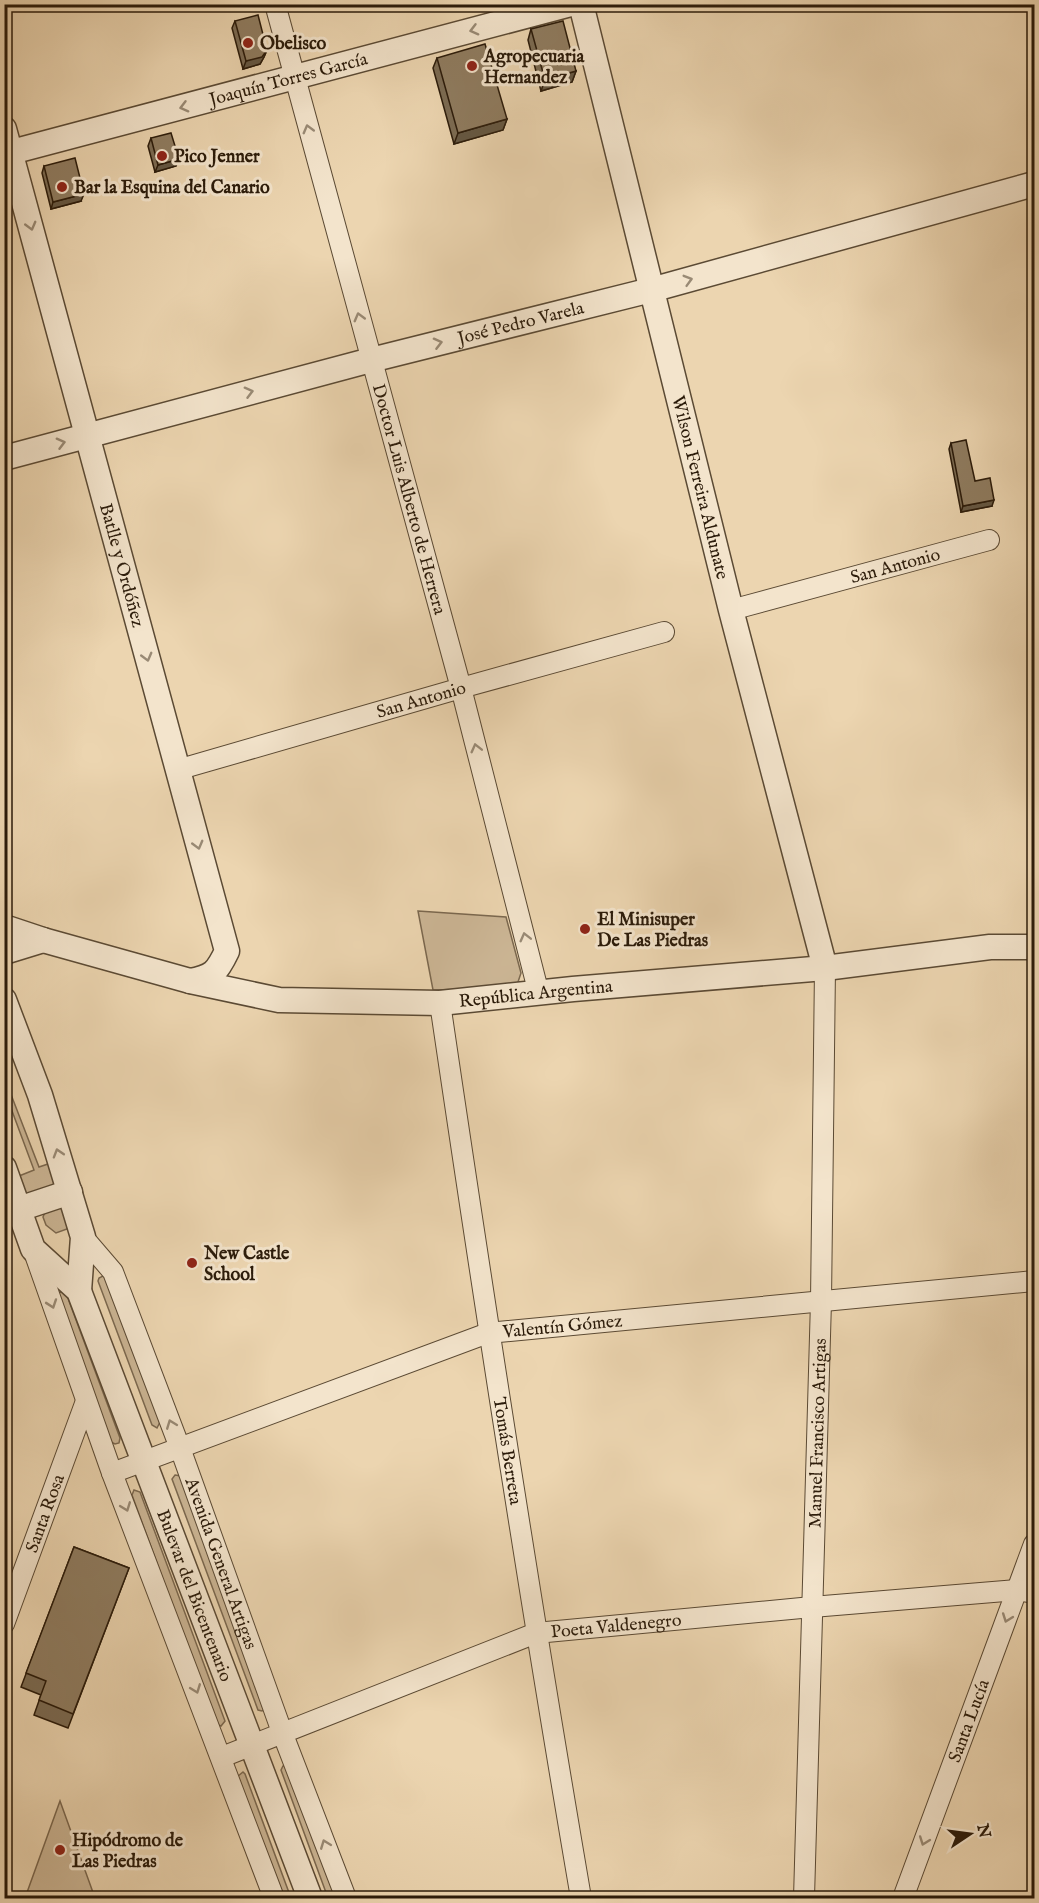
<svg xmlns="http://www.w3.org/2000/svg" width="1039" height="1903" viewBox="0 0 1039 1903" font-family="'IM FELL English',serif">
<style>
.green{fill:#cbb594;stroke:#7b684f;stroke-width:1.5}
.lines{fill:none;stroke-linecap:round;stroke-linejoin:round}
.minor-casing{stroke:#5b4a34;stroke-width:22}
.tertiary-casing{stroke:#5b4a34;stroke-width:27}
.minor{stroke:#f3e4cc;stroke-width:20}
.tertiary{stroke:#f3e4cc;stroke-width:24}
.wall{fill:#7b6b53;stroke:#2b1b0a;stroke-width:1.5}
.shaded-wall{fill:#645743;stroke:#2b1b0a;stroke-width:1.5}
.building{fill:#8f7c60;stroke:#2b1b0a;stroke-width:1.5}
.oneway{stroke:#998a75}
.poi-dot{fill:#8f2418;stroke:#f3e4cc;stroke-width:2}
.labels{text-anchor:middle;stroke-width:6;stroke-linejoin:round;paint-order:stroke}
.poi-label{font-size:18px;font-weight:bold;fill:#2b1b0a;stroke:#f3e4cc;text-anchor:start}
.street-label{font-size:18px;fill:#2b1b0a;stroke:#f3e4cc}
</style>
<rect width="100%" height="100%" fill="#ecd5b0"/>
<filter id="stains"><feTurbulence type="fractalNoise" baseFrequency=".00333" numOctaves="4"/><feColorMatrix values="0 0 0 0 .2 0 0 0 0 .09 0 0 0 0 .02 0 0 0 .5 -.17"/></filter>
<radialGradient id="worn" r=".72"><stop offset=".6" stop-color="#630" stop-opacity="0"/><stop offset="1" stop-color="#630" stop-opacity=".3"/></radialGradient>
<g class="green">
<path d="M 418,911 L 506,917 L 521,973 L 517,985 L 507,988 L 433,990 Z"/>
<path d="M 5,1079 L 39,1167 L 51,1163 L 62,1182 L 25,1198 L 19,1176 L 34,1170 L 5,1092 Z"/>
<path d="M 62,1207 L 68,1216 L 67,1229 L 56,1233 L 46,1225 L 43,1217 L 45,1212 Z"/>
<path d="M 105,1275 L 160,1422 L 157,1428 L 152,1425 L 98,1281 L 99,1278 Z"/>
<path d="M 60,1292 L 66,1293 L 120,1438 L 119,1443 L 115,1444 L 111,1442 L 58,1293 Z"/>
<path d="M 175,1475 L 181,1476 L 265,1709 L 262,1711 L 258,1710 L 172,1479 Z"/>
<path d="M 134,1490 L 140,1492 L 225,1721 L 221,1726 L 216,1724 L 132,1495 Z"/>
<path d="M 283,1766 L 286,1766 L 337,1898 L 328,1898 L 281,1770 Z"/>
<path d="M 243,1772 L 245,1774 L 291,1898 L 282,1898 L 237,1777 Z"/>
<path d="M 60,1801 L 95,1898 L 25,1898 Z"/>
</g>
<g class="lines">
<defs>
<g id="minor">
<path id="s1" d="M 275,4 L 461,688 L 539,994"/>
<path id="s2" d="M 731,610 L 989,540"/>
<path id="s3" d="M 177,770 L 461,688 L 664,632"/>
<path id="s4" d="M 440,1003 C 484,1302 530,1600 581,1898"/>
<path id="s5" d="M 83,1237 L 113,1272 L 180,1448 L 282,1732 L 346,1898"/>
<path d="M 33,1249 L 112,1473 L 274,1898"/>
<path id="s6" d="M 112,1473 L 488,1333 L 1034,1281"/>
<path id="s7" d="M 4,1624 L 86,1401"/>
<path id="s8" d="M 222,1757 L 536,1633 L 812,1607 L 1017,1590 L 1034,1593"/>
<path id="s9" d="M 804,1898 L 821,1301 L 825,968"/>
<path id="s10" d="M 903,1898 L 1034,1544"/>
</g>
<g id="tertiary">
<path id="s11" d="M 581,4 L 731,610 L 825,968"/>
<path id="s12" d="M 4,129 L 227,951 C 217,972 213,977 190,981"/>
<path id="s13" d="M 4,154 L 571,4"/>
<path id="s14" d="M 4,458 L 371,360 L 651,290 L 1034,184"/>
<path id="s15" d="M 4,927 L 43,940 L 190,981 L 279,1000 L 440,1003 L 573,989 L 825,968 L 990,947 L 1034,947"/>
<path d="M 4,952 L 43,940"/>
<path d="M 4,1000 L 40,1095 L 83,1237 L 79,1291"/>
<path id="s16" d="M 4,1168 L 33,1249 L 79,1291 L 310,1898"/>
<path d="M 19,1209 L 70,1192"/>
</g>
</defs>
<use href="#minor" class="minor-casing"/>
<use href="#tertiary" class="tertiary-casing"/>
<use href="#minor" class="minor"/>
<use href="#tertiary" class="tertiary"/>
</g>
<g class="wall">
<path d="M 235,21 L 267,50 L 264,57 L 260,64 L 243,69 L 232,28 Z"/>
<path d="M 531,29 L 576,71 L 572,82 L 541,91 L 528,40 Z"/>
<path d="M 437,58 L 507,119 L 503,130 L 454,144 L 433,68 Z"/>
<path d="M 151,138 L 179,159 L 176,166 L 155,172 L 148,146 Z"/>
<path d="M 44,166 L 81,201 L 51,209 L 42,173 Z"/>
<path d="M 951,443 L 975,481 L 992,506 L 961,512 L 949,449 Z"/>
<path d="M 74,1547 L 129,1568 L 68,1728 L 34,1715 L 41,1695 L 21,1687 Z"/>
</g>
<g class="shaded-wall">
<path d="M 267,50 L 264,57 L 260,64 L 243,69 L 246,61 Z"/>
<path d="M 576,71 L 572,82 L 541,91 L 545,80 Z"/>
<path d="M 507,119 L 503,130 L 454,144 L 458,133 Z"/>
<path d="M 179,159 L 176,166 L 155,172 L 158,165 Z"/>
<path d="M 84,194 L 81,201 L 51,209 L 53,202 Z"/>
<path d="M 994,500 L 992,506 L 961,512 L 963,506 Z"/>
</g>
<g class="building">
<path d="M 258,15 L 267,50 L 262,57 L 246,61 L 235,21 Z"/>
<path d="M 563,21 L 576,71 L 545,80 L 531,29 Z"/>
<path d="M 485,44 L 507,119 L 458,133 L 437,58 Z"/>
<path d="M 171,133 L 179,159 L 158,165 L 151,138 Z"/>
<path d="M 75,158 L 84,194 L 53,202 L 44,166 Z"/>
<path d="M 966,440 L 975,481 L 990,478 L 994,500 L 963,506 L 951,443 Z"/>
<path d="M 74,1547 L 129,1568 L 73,1714 L 39,1700 L 46,1681 L 26,1673 Z"/>
</g>
<defs><path id="oneway-chevron" d="M-2-3.5L2.5 0L-2 3.5" fill="none" stroke-width="1.6" stroke-linecap="round" stroke-linejoin="round" transform="scale(1.5)"/></defs>
<g class="oneway">
<use href="#oneway-chevron" transform="translate(474 30) rotate(165)"/>
<use href="#oneway-chevron" transform="translate(184 107) rotate(165)"/>
<use href="#oneway-chevron" transform="translate(308 129) rotate(-105)"/>
<use href="#oneway-chevron" transform="translate(31 226) rotate(75)"/>
<use href="#oneway-chevron" transform="translate(688 280) rotate(-16)"/>
<use href="#oneway-chevron" transform="translate(359 317) rotate(-105)"/>
<use href="#oneway-chevron" transform="translate(438 343) rotate(-14)"/>
<use href="#oneway-chevron" transform="translate(249 392) rotate(-15)"/>
<use href="#oneway-chevron" transform="translate(61 443) rotate(-15)"/>
<use href="#oneway-chevron" transform="translate(147 657) rotate(75)"/>
<use href="#oneway-chevron" transform="translate(476 748) rotate(-104)"/>
<use href="#oneway-chevron" transform="translate(198 845) rotate(75)"/>
<use href="#oneway-chevron" transform="translate(525 937) rotate(-104)"/>
<use href="#oneway-chevron" transform="translate(58 1153) rotate(-107)"/>
<use href="#oneway-chevron" transform="translate(52 1304) rotate(71)"/>
<use href="#oneway-chevron" transform="translate(171 1424) rotate(-111)"/>
<use href="#oneway-chevron" transform="translate(126 1507) rotate(69)"/>
<use href="#oneway-chevron" transform="translate(1007 1618) rotate(110)"/>
<use href="#oneway-chevron" transform="translate(196 1689) rotate(69)"/>
<use href="#oneway-chevron" transform="translate(924 1841) rotate(110)"/>
<use href="#oneway-chevron" transform="translate(325 1844) rotate(-111)"/>
</g>
<g class="poi-dot">
<circle cx="248" cy="43" r="6"/>
<circle cx="472" cy="66" r="6"/>
<circle cx="162" cy="156" r="6"/>
<circle cx="62" cy="187" r="6"/>
<circle cx="585" cy="929" r="6"/>
<circle cx="192" cy="1263" r="6"/>
<circle cx="60" cy="1850" r="6"/>
</g>
<g class="labels">
<g class="poi-label">
<text x="260" y="49">Obelisco</text>
<text x="484" y="62">Agropecuaria<tspan x="484" dy="21">Hernandez</tspan></text>
<text x="174" y="162">Pico Jenner</text>
<text x="74" y="193">Bar la Esquina del Canario</text>
<text x="597" y="925">El Minisuper<tspan x="597" dy="21">De Las Piedras</tspan></text>
<text x="204" y="1259">New Castle<tspan x="204" dy="21">School</tspan></text>
<text x="72" y="1846">Hipódromo de<tspan x="72" dy="21">Las Piedras</tspan></text>
</g>
<g class="street-label">
<text dy="6" stroke="none"><textPath href="#s13" startOffset="294">Joaquín Torres García</textPath></text>
<text dy="6" stroke="none"><textPath href="#s14" startOffset="534">José Pedro Varela</textPath></text>
<text dy="6" stroke="none"><textPath href="#s11" startOffset="498">Wilson Ferreira Aldunate</textPath></text>
<text dy="6" stroke="none"><textPath href="#s1" startOffset="513">Doctor Luis Alberto de Herrera</textPath></text>
<text dy="6" stroke="none"><textPath href="#s12" startOffset="452">Batlle y Ordóñez</textPath></text>
<text dy="6" stroke="none"><textPath href="#s2" startOffset="170">San Antonio</textPath></text>
<text dy="6" stroke="none"><textPath href="#s3" startOffset="254">San Antonio</textPath></text>
<text dy="6" stroke="none"><textPath href="#s15" startOffset="542">República Argentina</textPath></text>
<text dy="6" stroke="none"><textPath href="#s6" startOffset="476">Valentín Gómez</textPath></text>
<text dy="6" stroke="none"><textPath href="#s9" startOffset="465">Manuel Francisco Artigas</textPath></text>
<text dy="6" stroke="none"><textPath href="#s4" startOffset="453">Tomás Berreta</textPath></text>
<text dy="6" stroke="none"><textPath href="#s7" startOffset="118">Santa Rosa</textPath></text>
<text dy="6" stroke="none"><textPath href="#s5" startOffset="357">Avenida General Artigas</textPath></text>
<text dy="6" stroke="none"><textPath href="#s16" startOffset="474">Bulevar del Bicentenario</textPath></text>
<text dy="6" stroke="none"><textPath href="#s8" startOffset="418">Poeta Valdenegro</textPath></text>
<text dy="6" stroke="none"><textPath href="#s10" startOffset="189">Santa Lucía</textPath></text>
</g>
</g>
<rect width="1039" height="1903" fill="none" stroke="#ecd5b0" stroke-width="24"/>
<rect x="6" y="6" width="1027" height="1891" fill="none" stroke="#2b1b0a" stroke-width="3"/>
<rect x="12" y="12" width="1015" height="1879" fill="none" stroke="#2b1b0a" stroke-width="1.5"/>
<g transform="translate(970 1834) rotate(77)" stroke="#f3e4cc" stroke-width="4.5" paint-order="stroke">
<path d="M0-4.5L10 22L0 15L-10 22Z" fill="#2b1b0a"/>
<text y="-9" font-size="16" font-weight="bold" text-anchor="middle" fill="#2b1b0a">N</text>
</g>
<rect width="100%" height="100%" filter="url(#stains)"/>
<rect width="100%" height="100%" fill="url(#worn)"/>
</svg>
